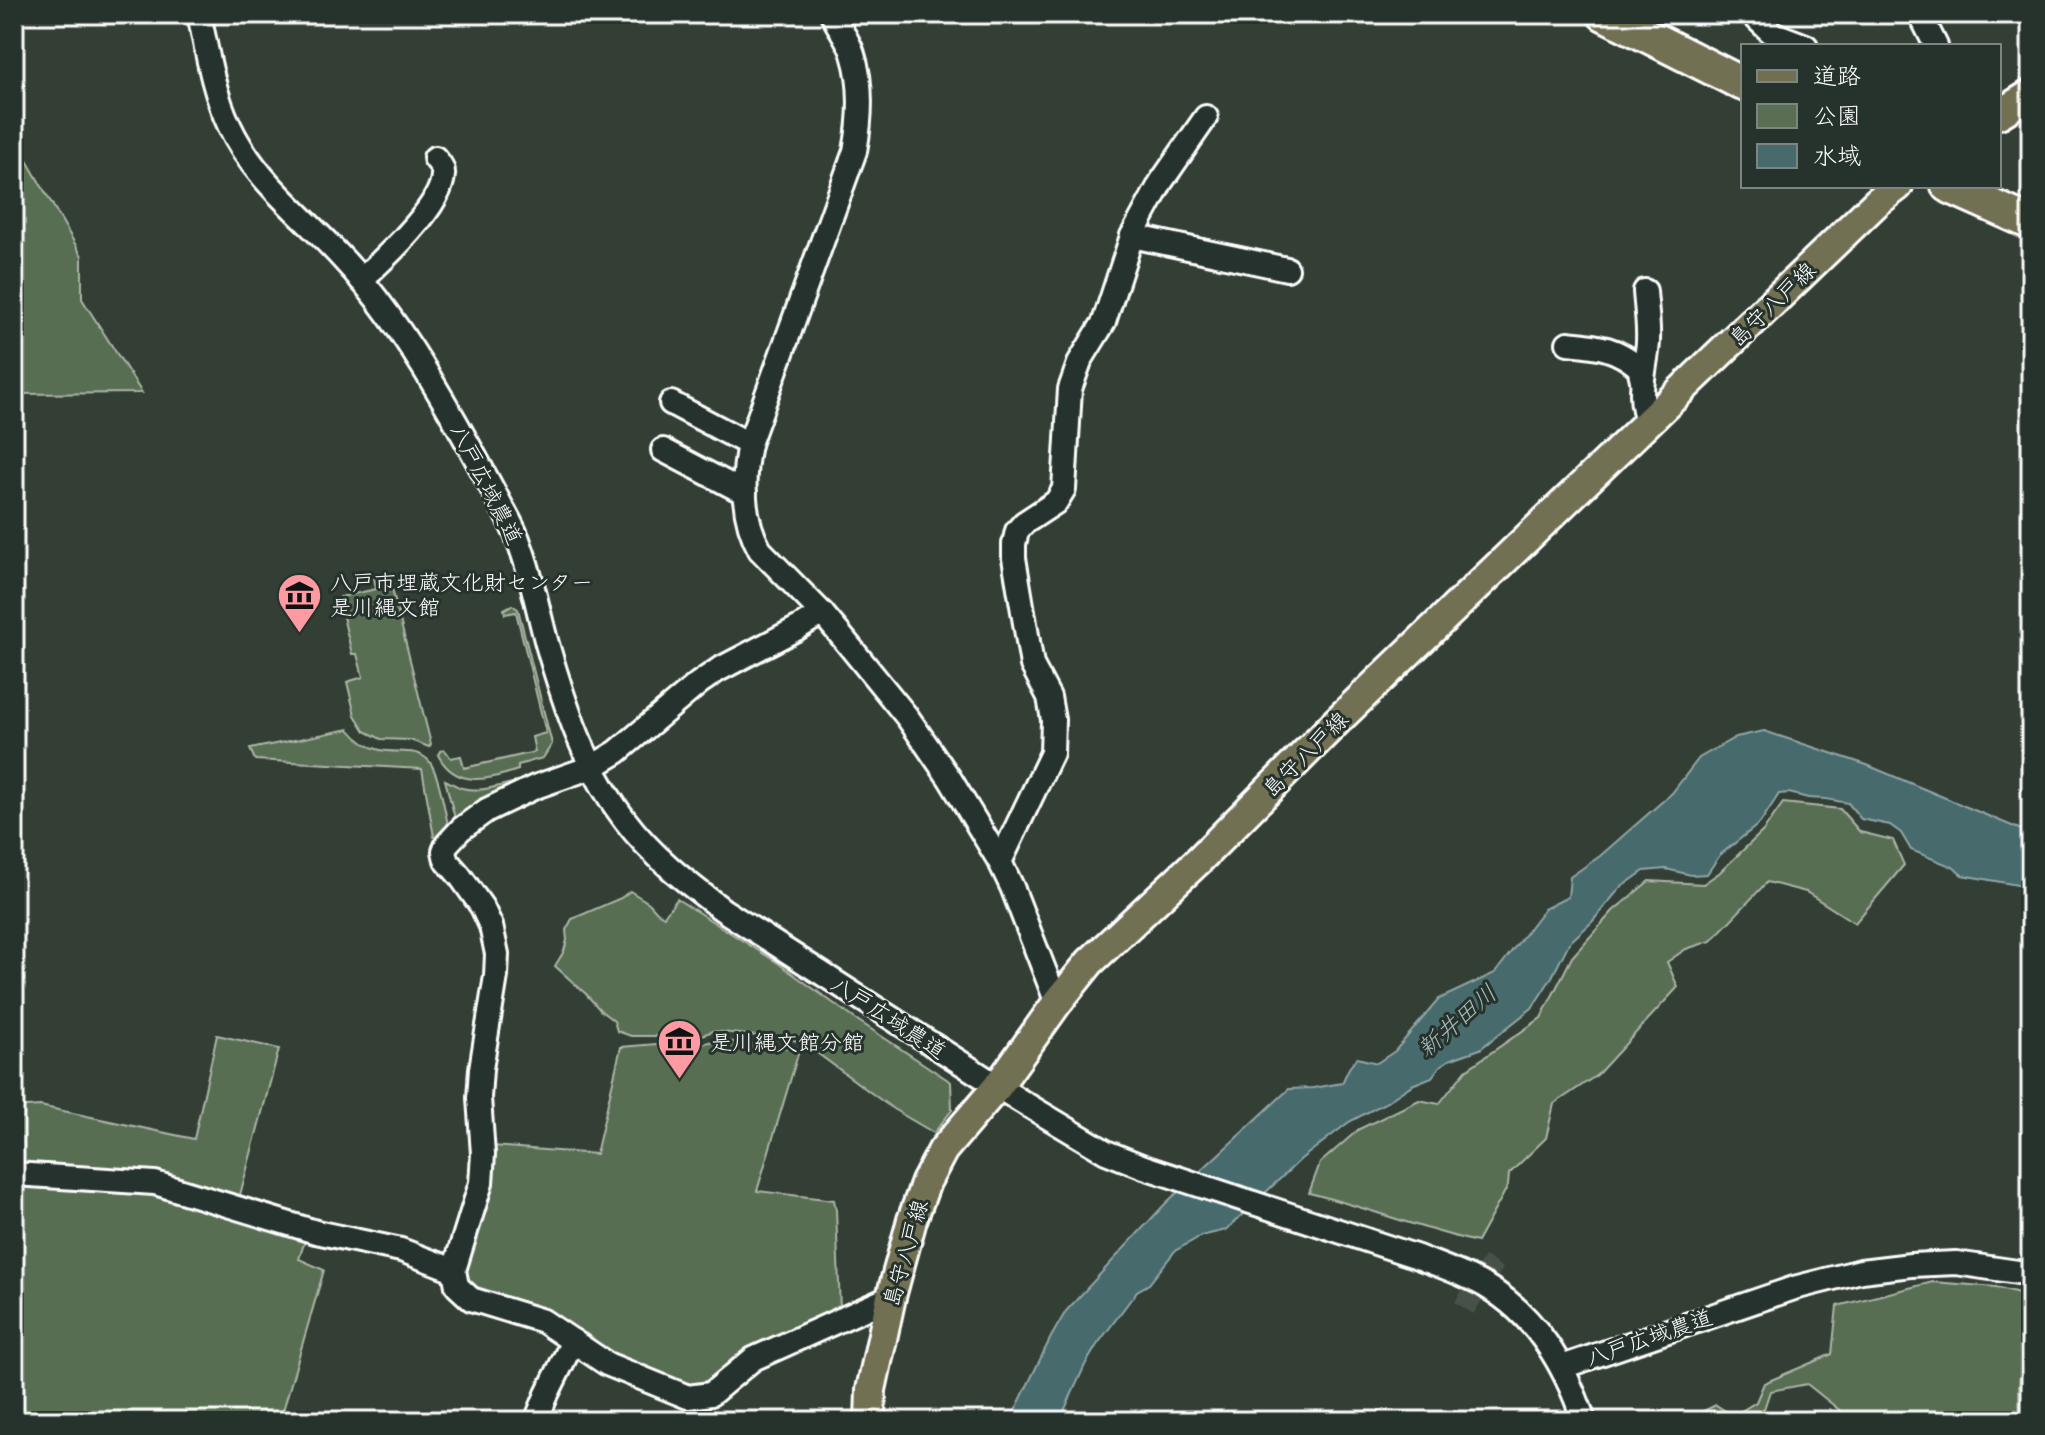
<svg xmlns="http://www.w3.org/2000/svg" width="2045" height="1435" viewBox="0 0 2045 1435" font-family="Pangolin,'Klee One',sans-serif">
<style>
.green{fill:#596e52;stroke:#acb6a8;stroke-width:2}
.water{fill:#476b6c;stroke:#91a6a7;stroke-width:2}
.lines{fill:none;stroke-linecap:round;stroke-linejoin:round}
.minor-tunnel{stroke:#475149;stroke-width:22;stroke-dasharray:22 11;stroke-linecap:butt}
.minor-casing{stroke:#fff;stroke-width:28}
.major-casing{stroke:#fff;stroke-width:34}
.highway-casing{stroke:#fff;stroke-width:38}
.minor{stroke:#26332d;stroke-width:22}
.major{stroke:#716f52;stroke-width:28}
.highway{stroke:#716f52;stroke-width:32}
.labels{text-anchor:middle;stroke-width:6;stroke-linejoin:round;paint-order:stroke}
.street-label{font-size:22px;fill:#fff;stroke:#26332d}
.poi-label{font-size:22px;fill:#fff;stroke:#26332d;text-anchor:start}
.water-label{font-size:24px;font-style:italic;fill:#acbcbd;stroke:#26332d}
</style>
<rect width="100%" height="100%" fill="#333e35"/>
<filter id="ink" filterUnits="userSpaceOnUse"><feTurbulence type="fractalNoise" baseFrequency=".0125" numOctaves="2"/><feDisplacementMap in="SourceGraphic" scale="16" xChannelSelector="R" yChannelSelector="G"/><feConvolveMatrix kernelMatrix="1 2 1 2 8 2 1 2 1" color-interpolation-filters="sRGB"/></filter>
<g filter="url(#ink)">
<g class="green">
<path d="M 14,138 L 82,256 L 82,299 L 142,393 L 14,394 Z"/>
<path d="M 386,574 L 389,576 L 431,744 L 429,747 L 410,740 L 381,739 L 365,731 L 355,715 L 347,682 L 363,677 L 357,654 L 352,654 L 339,600 L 340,597 L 376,589 L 374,578 Z"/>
<path d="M 512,605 L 518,609 L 552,744 L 543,758 L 518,765 L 518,770 C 489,780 456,789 438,755 L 440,751 L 445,750 L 451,758 L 461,756 L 464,768 L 535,752 L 532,737 L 546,733 L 516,612 L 505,614 L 504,609 Z"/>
<path d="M 349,729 C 357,739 367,747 380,750 C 396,754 417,747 429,761 C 439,773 445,813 449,829 L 436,839 L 434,837 L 422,769 L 255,760 L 250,749 Z"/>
<path d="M 445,780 C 450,782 456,786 462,788 C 482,793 501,785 520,781 L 521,784 L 456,822 Z"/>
<path d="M 1783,803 L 1840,809 L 1860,832 L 1893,840 L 1904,865 L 1855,923 L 1806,892 L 1767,882 L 1711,941 L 1686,949 L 1667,962 L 1678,987 L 1597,1075 L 1554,1104 L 1546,1138 L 1509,1174 L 1508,1186 L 1477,1242 C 1420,1229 1366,1207 1309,1193 L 1320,1163 L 1359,1129 L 1419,1100 L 1439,1104 L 1466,1070 L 1541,1018 L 1572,957 L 1613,911 L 1649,881 L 1703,884 L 1719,873 L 1763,831 Z"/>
<path d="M 630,891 L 649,903 L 657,912 L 664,916 L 677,899 L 778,963 L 854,1018 L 951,1082 L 952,1110 L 934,1133 L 893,1109 L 802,1042 L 793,1040 L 713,1031 L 694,1038 L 672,1039 L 661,1036 L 631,1036 L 617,1031 L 614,1021 L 601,1011 L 586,994 L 555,966 L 564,951 L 567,940 L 566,930 L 572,919 L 621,898 Z"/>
<path d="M 217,1035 L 279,1049 L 240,1195 L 312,1219 L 299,1259 L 324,1270 L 280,1421 L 14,1421 L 14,1108 L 40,1106 L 194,1139 Z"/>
<path d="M 716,1040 L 789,1048 L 799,1051 L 757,1191 L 834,1200 L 836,1210 L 840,1309 L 826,1317 L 755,1344 L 732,1359 L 712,1379 L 703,1385 L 689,1386 L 613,1355 L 587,1334 L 547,1314 L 475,1288 L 464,1271 L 493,1146 L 596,1154 L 621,1047 L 657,1044 L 692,1047 Z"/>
<path d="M 1933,1282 L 1996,1287 L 2027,1295 C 2035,1328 2023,1345 2020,1376 C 2018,1391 2020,1406 2020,1421 L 1853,1421 L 1807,1384 L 1770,1391 L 1763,1412 L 1764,1421 L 1683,1421 L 1716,1405 L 1733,1416 L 1756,1402 L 1764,1383 L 1832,1354 L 1837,1306 Z"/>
</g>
<path class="water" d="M 1764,731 L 1867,765 L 2031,834 L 2031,883 L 2023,886 L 1962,875 L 1953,867 L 1911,850 L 1901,833 L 1890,825 L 1861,819 L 1848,803 L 1826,799 L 1808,798 L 1789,793 L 1779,794 L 1760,823 L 1720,855 L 1707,874 L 1691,875 L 1666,869 L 1644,871 L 1620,888 L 1592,922 L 1569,943 L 1552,977 L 1532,1008 L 1480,1049 L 1449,1060 L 1440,1066 L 1432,1077 L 1412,1085 L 1385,1103 L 1349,1122 L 1301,1159 L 1226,1230 L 1201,1236 L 1175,1251 L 1149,1284 L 1137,1291 L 1097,1345 L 1085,1365 L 1064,1411 L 1062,1421 L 1010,1421 L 1051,1337 L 1066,1311 L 1166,1203 L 1289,1089 L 1313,1088 L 1342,1083 L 1349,1068 L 1357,1058 L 1377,1063 L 1395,1051 L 1439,999 L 1495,973 L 1544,909 L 1568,897 L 1570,877 L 1600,856 L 1672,793 L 1699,758 L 1736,737 Z"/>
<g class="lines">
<path class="minor-tunnel" d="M 1464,1308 L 1494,1262"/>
<defs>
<g id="minor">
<path d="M 199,14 C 207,51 213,91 229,125 C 255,181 301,213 342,258 C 379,297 410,344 437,390 C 458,425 477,460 496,496 C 504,512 515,528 520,545 C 532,577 538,611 547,644 C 565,706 585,768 625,820 C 652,856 687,883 723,910 L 1019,1100 L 1106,1152 L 1144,1167 L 1415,1256 C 1438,1265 1462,1273 1484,1285 C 1536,1315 1565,1365 1584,1421"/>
<path d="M 832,14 C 838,27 849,40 853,54 C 863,85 861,119 855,151 L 749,444 C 742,479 742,518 760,550 L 822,613 L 843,638 L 908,718 L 950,779 L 1000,862 L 1012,887 L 1057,1003"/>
<path d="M 1752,14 L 1772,33 L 1806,46"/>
<path d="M 1920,14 L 1936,46"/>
<path d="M 1132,236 L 1287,269"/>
<path d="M 361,280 C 384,259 442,206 443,175 C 444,168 439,163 435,158"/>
<path d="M 1645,291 C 1646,307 1649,325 1648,342 C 1646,370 1635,397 1649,423"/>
<path d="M 1568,343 C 1598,346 1615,347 1639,367 L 1642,380"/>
<path d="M 671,403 L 749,444"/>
<path d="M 663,450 L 745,493"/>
<path d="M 822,613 L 798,628 L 718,670 L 699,683 L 617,752 L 592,767 L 535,787 L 487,810 L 461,829 L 447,844 L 444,851 L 446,860 L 460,876 L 482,907 L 491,926 L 497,954 L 496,976 L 481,1069 L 479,1098 L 483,1154 L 481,1183 L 454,1270 L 457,1286 L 471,1299 L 543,1321 L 607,1364 L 688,1397 L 711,1394 L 753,1359 L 891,1297"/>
<path d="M 1000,862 L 1052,753 L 1053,720 L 1049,697 L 1032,665 L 1014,558 L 1014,544 L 1017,531 L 1024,523 L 1056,502 L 1064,489 L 1070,389 L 1080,361 L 1104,322 L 1132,236 L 1161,182 L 1206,117"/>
<path d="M 14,1174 L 155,1183 L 316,1232 L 401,1250 L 454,1270"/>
<path d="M 1562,1367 L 1794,1288 L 1861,1271 L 1911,1265 L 1956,1263 L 2031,1274"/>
<path d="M 536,1421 L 547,1394 L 573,1341"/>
</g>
<g id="major">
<path d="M 1999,114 L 2031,94"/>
<path d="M 870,1421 L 871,1390 L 891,1297 L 912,1220 L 926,1182 L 943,1150 L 997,1087 L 1057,1003 L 1090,962 L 1199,860 L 1337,721 L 1877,202 L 1898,186"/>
</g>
<g id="highway">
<path d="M 1604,14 L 1743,84"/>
<path d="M 1948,186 L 2031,223"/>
</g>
</defs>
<use href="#minor" class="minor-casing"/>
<use href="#major" class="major-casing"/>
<use href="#highway" class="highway-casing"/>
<use href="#minor" class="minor"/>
<use href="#major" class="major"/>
<use href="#highway" class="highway"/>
</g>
</g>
<defs>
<symbol id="museum-pin" viewBox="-11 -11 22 30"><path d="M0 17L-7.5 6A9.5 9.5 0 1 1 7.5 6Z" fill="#ff9aa2" stroke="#26332d"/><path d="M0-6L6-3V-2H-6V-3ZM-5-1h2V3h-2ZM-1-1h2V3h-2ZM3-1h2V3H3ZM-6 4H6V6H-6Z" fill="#111"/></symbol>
</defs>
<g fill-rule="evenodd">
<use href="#museum-pin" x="274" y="570" width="51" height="69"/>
<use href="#museum-pin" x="654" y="1016" width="51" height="69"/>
</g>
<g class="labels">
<g class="street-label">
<text transform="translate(1772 304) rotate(-44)" y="8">島守八戸線</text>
<text transform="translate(487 484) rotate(63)" y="8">八戸広域農道</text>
<text transform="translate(1305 754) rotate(-45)" y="8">島守八戸線</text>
<text transform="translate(889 1017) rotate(33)" y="8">八戸広域農道</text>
<text transform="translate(905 1253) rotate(-74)" y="8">島守八戸線</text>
<text transform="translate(1649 1337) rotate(-19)" y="8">八戸広域農道</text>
</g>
<g class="poi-label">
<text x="330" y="590">八戸市埋蔵文化財センター<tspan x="330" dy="25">是川縄文館</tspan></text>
<text x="710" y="1050">是川縄文館分館</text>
</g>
<g class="water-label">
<text transform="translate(1457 1021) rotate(-41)" y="8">新井田川</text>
</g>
</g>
<rect width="2045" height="1435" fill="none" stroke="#26332d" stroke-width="48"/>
<rect x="24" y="24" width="1997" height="1387" fill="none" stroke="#fff" stroke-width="3" filter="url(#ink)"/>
<rect x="1741" y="44" width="260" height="144" fill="#26332d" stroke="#7d8581" stroke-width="2"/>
<rect x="1757" y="70" width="40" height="12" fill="#716f52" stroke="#7d8581" stroke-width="2"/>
<text x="1813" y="84" font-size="24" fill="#ffffff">道路</text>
<rect x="1757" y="104" width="40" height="24" fill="#596e52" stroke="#7d8581" stroke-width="2"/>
<text x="1813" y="124" font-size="24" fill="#ffffff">公園</text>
<rect x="1757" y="144" width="40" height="24" fill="#476b6c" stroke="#7d8581" stroke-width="2"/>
<text x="1813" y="164" font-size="24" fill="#ffffff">水域</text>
</svg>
